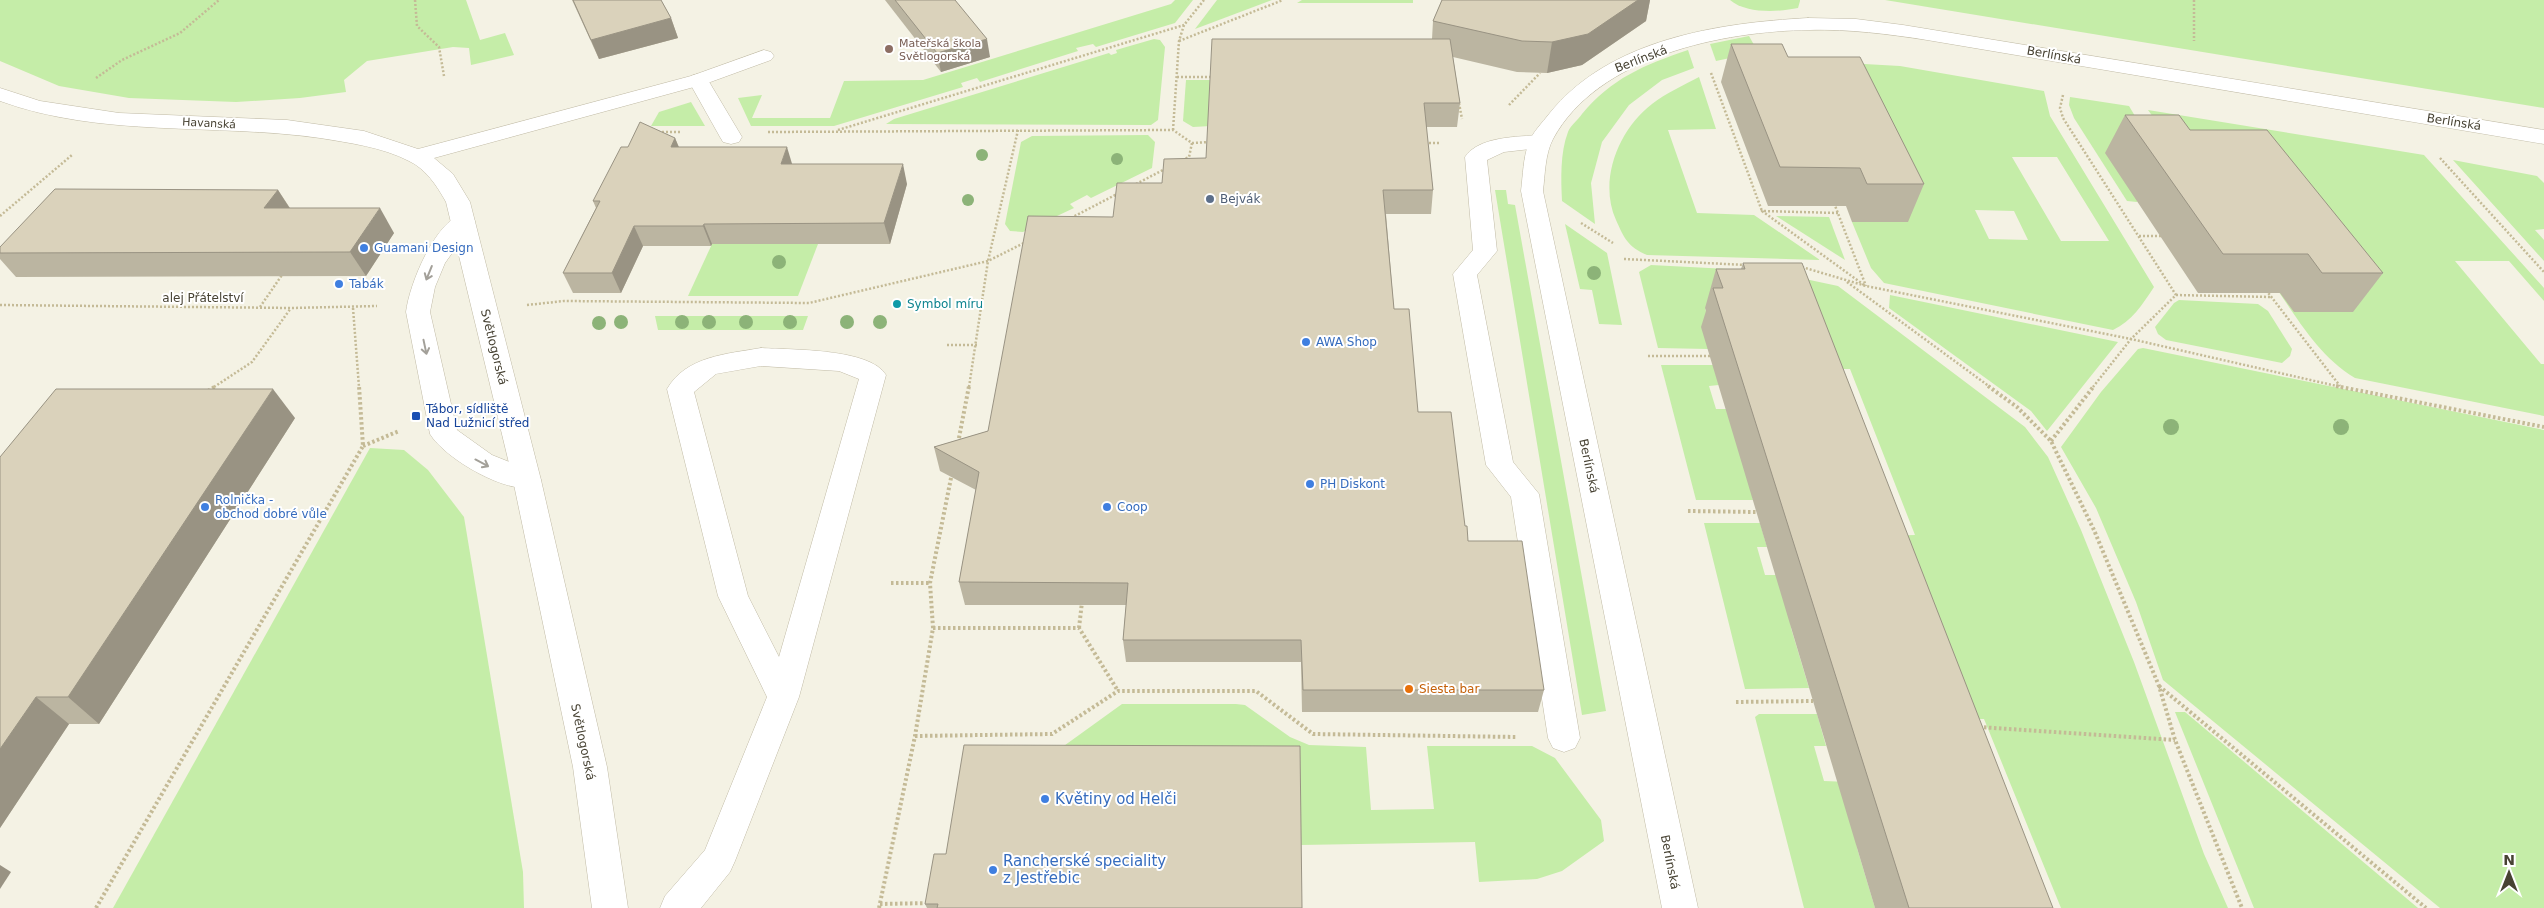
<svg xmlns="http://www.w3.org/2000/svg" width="2544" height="908" viewBox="0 0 2544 908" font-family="'DejaVu Sans',sans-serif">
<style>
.green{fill:#c5eda8;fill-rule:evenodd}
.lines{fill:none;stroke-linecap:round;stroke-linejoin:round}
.service-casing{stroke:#c1bba6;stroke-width:1}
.minor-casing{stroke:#c1bba6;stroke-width:1}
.path-far1{stroke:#c4ba96;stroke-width:2.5;stroke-dasharray:2 2;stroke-linecap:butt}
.path{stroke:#c4ba96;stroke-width:4;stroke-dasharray:2.5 2.5;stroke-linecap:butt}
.service{fill:#fff;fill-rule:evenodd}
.minor{fill:#fff;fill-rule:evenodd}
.tree{fill:#8cb378}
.wall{fill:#bbb5a1}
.shaded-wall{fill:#999383}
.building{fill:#dad2bb;stroke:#999383}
.oneway{stroke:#a3a099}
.education-dot{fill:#8d6e63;stroke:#fff;stroke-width:2}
.service-dot{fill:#5c6f8a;stroke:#fff;stroke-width:2}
.shop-dot{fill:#3f7fe0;stroke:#fff;stroke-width:2}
.culture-dot{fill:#0f9aa8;stroke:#fff;stroke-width:2}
.transit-dot{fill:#1a4fb4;stroke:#fff;stroke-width:2}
.food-dot{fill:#e8710a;stroke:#fff;stroke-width:2}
.labels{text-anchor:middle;stroke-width:4;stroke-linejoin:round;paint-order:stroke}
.far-education-label{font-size:11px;fill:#785e54;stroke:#fff;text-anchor:start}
.far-street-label{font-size:11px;fill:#474233;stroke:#fff}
.street-label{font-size:12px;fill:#474233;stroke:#fff}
.service-label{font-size:12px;fill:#4e5e75;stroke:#fff;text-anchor:start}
.shop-label{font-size:12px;fill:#366cbe;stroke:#fff;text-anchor:start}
.culture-label{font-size:12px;fill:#0d838f;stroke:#fff;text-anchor:start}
.transit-label{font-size:12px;fill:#164399;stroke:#fff;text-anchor:start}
.food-label{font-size:12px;fill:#c56008;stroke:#fff;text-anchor:start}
.near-shop-label{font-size:15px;fill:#366cbe;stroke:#fff;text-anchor:start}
</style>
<rect width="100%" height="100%" fill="#f4f2e4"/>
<g class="green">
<path d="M 0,0 L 466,0 L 480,40 L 505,33 L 514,55 L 471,65 L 469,48 L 453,47 L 367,61 L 344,80 L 346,92 L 300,98 L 236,102 L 129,98 L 59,86 L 0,61 Z"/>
<path d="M 1175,0 L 1193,0 L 1175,23 L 1096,47 L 1093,44 L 1076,48 L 1078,51 L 980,82 L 977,78 L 961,83 L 963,87 L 834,126 L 751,126 L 738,98 L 762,95 L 752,118 L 830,118 L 844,81 L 923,80 L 1171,4 Z"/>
<path d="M 1217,0 L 1272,0 L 1195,29 Z"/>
<path d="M 1302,0 L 1413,0 L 1413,3 L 1297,3 Z"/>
<path d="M 1730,0 L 1800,0 L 1800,1 L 1798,8 C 1779,12 1746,14 1730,0 Z"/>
<path d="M 1885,0 L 2544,0 L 2544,108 Z"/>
<path d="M 1749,36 L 1758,52 L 1716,61 L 1710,44 Z"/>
<path d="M 1154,39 L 1160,40 L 1165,47 L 1158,120 L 1151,125 L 886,124 L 894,119 L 1109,53 L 1111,55 L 1117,53 L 1116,50 Z"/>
<path d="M 1688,50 L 1694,68 L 1662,80 L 1629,105 L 1602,142 L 1591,183 L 1595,224 L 1562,201 C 1561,179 1560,153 1568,132 C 1570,126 1578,120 1582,114 C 1612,78 1644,65 1688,50 Z"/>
<path d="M 1793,60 L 1900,66 L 2044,91 L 2050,116 L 2154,287 C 2142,305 2132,321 2113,330 L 1884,283 L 1871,268 L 1852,222 L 1908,222 ZM 2012,157 L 2057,157 L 2109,241 L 2061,241 ZM 1975,210 L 2014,211 L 2028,240 L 1989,239 Z"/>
<path d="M 1699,77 L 1716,129 L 1668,130 L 1697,213 L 1754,215 L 1820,260 L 1647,255 C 1628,247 1624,238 1616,220 C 1598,180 1619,129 1652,104 C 1666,93 1684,85 1699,77 Z"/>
<path d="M 1186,80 L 1212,80 L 1211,126 L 1193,127 L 1183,121 Z"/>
<path d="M 2070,97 L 2129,106 L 2157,153 L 2137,202 L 2127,201 L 2074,118 L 2069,105 Z"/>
<path d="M 691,102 L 705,126 L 651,126 L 659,112 Z"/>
<path d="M 2148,110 L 2424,155 L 2544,288 L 2544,301 L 2509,261 L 2455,261 L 2541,364 L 2544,364 L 2544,416 L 2355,378 C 2315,354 2294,312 2267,275 C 2227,220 2188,165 2148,110 Z"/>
<path d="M 1148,135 L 1155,142 L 1152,168 L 1091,198 L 1087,195 L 1070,204 L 1074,208 L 1023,232 L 1010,231 L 1005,224 L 1021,142 L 1032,136 Z"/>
<path d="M 2453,160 L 2537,176 L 2544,183 L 2544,229 L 2535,230 L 2544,240 L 2544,261 Z"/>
<path d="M 1495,190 L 1506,190 L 1508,204 L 1515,205 L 1606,711 L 1582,715 Z"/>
<path d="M 1776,216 L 1829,217 L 1845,260 Z"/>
<path d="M 1565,224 L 1607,253 L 1622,325 L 1599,324 L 1592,290 L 1580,289 Z"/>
<path d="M 712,244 L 818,244 L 798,296 L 688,296 Z"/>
<path d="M 1651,265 L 1767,271 L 1838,286 L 2025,427 L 2048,457 L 2081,530 L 2134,662 L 2204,854 L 2228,908 L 2061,908 L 1984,719 L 1942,719 L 1875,536 L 1915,535 L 1850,369 L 1814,369 L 1705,308 L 1711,327 L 1708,349 L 1658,348 L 1639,272 Z"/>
<path d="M 1890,295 L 2118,342 L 2047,431 L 2031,411 L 1889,308 Z"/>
<path d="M 2179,300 L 2258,304 L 2268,311 L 2292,349 L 2290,356 L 2282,363 L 2166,340 L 2158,334 L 2155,327 L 2174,303 Z"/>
<path d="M 655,316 L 808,316 L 803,330 L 658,330 Z"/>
<path d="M 2143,348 L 2544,430 L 2544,908 L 2440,908 L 2163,680 L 2136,602 L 2096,508 L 2061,447 L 2101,392 L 2138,349 Z"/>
<path d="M 1661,365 L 1713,365 L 1719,385 L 1709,386 L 1716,409 L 1736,409 L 1753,500 L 1696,500 Z"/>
<path d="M 370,448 L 404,450 L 428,470 L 464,517 L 523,872 L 524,908 L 113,908 Z"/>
<path d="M 1704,523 L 1760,523 L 1767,547 L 1757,547 L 1765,575 L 1786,575 L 1791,628 L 1809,688 L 1745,689 Z"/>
<path d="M 1122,704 L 1236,704 L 1245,705 L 1290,737 L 1309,745 L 1366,747 L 1371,810 L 1434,809 L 1427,746 L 1532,746 L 1555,758 L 1601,820 L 1604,841 L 1562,871 L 1537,879 L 1479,882 L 1475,842 L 1300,845 L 1061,748 Z"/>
<path d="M 2175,712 L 2185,712 L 2418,908 L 2254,908 Z"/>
<path d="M 1759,714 L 1817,714 L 1826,746 L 1814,746 L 1824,781 L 1849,782 L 1857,848 L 1875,908 L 1804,908 L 1755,717 Z"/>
</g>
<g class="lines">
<defs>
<g id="service">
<path d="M 698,74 L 705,76 L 708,80 L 742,137 L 739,142 L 731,144 L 723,142 L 720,137 L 688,80 L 691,76 Z"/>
<path d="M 1540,135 L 1548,137 L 1551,142 L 1548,147 L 1504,152 L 1487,160 L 1497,251 L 1477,275 L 1513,462 L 1539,494 L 1580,738 L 1575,748 L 1564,752 L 1553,748 L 1548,738 L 1511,497 L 1486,465 L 1453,274 L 1473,250 L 1465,157 C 1479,136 1518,137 1540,135 Z"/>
<path d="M 463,214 L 471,216 L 475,221 L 445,263 L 435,287 L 430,312 L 457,430 L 492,455 L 537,473 L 541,480 L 537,487 C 509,496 445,459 430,434 L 406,312 C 409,285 435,221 463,214 Z"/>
<path d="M 761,348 C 791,350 870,348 886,375 L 799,697 L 735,861 L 730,872 L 701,908 L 660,908 L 665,896 L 705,850 L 767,697 L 718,596 L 667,389 C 686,356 727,354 761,348 ZM 761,366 L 839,371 L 859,379 L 779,657 L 748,596 L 694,392 L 716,374 Z"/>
</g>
<g id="minor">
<path d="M 1808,18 L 1856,19 L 1903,25 L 2544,130 L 2544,144 L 1927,40 C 1888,34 1849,29 1810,30 C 1724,31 1598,56 1553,139 C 1545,154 1545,175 1543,191 L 1698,908 L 1662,908 L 1521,191 C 1523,175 1523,158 1529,142 C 1533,132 1542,123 1549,114 C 1609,39 1718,23 1808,18 Z"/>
<path d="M 764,50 L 771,52 L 774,56 L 771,60 L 705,84 L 434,158 L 453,174 L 470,202 L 541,480 L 607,767 L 628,908 L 592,908 L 573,767 L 513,480 L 446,202 C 437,186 426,169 409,161 C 382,147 350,143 320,138 C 214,123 102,138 0,101 L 0,88 L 40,101 L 119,113 L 287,120 L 364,131 L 418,149 L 691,76 Z"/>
</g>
</defs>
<use href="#service" class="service-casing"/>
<use href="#minor" class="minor-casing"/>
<g class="path-far1">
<path d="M 415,0 L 417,26 L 439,47 L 444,76"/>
<path d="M 2194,0 L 2194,41"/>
<path d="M 1179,41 L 1283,0"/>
<path d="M 1711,73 L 1762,211"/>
<path d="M 1177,77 L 1213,77"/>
<path d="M 96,78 L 122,60 L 180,33 L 219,0"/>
<path d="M 2063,95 L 2060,108 L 2063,118 L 2176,295 L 2131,339 L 2093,387"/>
<path d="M 1459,103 L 1462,119"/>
<path d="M 1509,105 L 1540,73"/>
<path d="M 838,130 L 1184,25"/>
<path d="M 1173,130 L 1179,41 L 1184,25 L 1204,0"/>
<path d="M 658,132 L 682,132"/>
<path d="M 768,132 L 1173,130 L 1192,143 L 1210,142"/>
<path d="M 1425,143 L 1441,143"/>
<path d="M 2440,158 L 2544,272"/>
<path d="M 1182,160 L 1189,157 L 1192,143"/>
<path d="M 1136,184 L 1165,169"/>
<path d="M 1834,203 L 1866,286"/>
<path d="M 1838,213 L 1762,211 L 1864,285"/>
<path d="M 0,216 L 72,155"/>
<path d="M 1071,218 L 1119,193"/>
<path d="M 1581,223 L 1613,243"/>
<path d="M 2139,236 L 2163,236"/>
<path d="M 1624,259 L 1746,265"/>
<path d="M 1802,267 L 1866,286 L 2131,339 L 2341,387"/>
<path d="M 1847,282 L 1990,387"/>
<path d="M 2266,290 L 2340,386"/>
<path d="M 2176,295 L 2271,297"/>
<path d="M 0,305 L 292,308 L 377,306"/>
<path d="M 527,305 L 564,301 L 809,303 L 988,261 L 1026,242"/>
<path d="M 260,307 L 282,275"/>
<path d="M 353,308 L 359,387"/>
<path d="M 947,345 L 977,345"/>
<path d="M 1648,356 L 1710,356"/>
<path d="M 214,387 L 252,362 L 291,308"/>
<path d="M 969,387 L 988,261 L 1018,130"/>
</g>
<g class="path">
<path d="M 1988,386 L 2017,407 L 2051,441 L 2094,530 L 2159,686 L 2175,740 L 2242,908"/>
<path d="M 2336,386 L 2544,427"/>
<path d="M 208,391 L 216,386"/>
<path d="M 2051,441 L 2094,386"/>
<path d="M 958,443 L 969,386"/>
<path d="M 363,446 L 399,431"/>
<path d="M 1688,511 L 1756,512"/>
<path d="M 891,583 L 930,583"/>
<path d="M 933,628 L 1079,628 L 1118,691"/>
<path d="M 1079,628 L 1082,602"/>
<path d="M 2159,686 L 2426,908"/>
<path d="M 1736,702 L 1813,701"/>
<path d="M 1979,727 L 2175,740"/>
<path d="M 915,736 L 1052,734 L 1118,691 L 1256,691 L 1313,734 L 1517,737"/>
<path d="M 880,904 L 930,903"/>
<path d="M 96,908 L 363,446 L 359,386"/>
<path d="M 879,908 L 915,736 L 933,628 L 930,583 L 952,473"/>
</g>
<use href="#service" class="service"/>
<use href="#minor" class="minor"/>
</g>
<g class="tree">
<circle cx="982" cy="155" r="6"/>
<circle cx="1117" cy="159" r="6"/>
<circle cx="968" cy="200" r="6"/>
<circle cx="779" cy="262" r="7"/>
<circle cx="1594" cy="273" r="7"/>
<circle cx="621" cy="322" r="7"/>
<circle cx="682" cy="322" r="7"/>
<circle cx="709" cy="322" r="7"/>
<circle cx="746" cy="322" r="7"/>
<circle cx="790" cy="322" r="7"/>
<circle cx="847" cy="322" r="7"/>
<circle cx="880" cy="322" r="7"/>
<circle cx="599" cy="323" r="7"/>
<circle cx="2171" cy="427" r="8"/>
<circle cx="2341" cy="427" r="8"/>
</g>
<g class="wall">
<path d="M 572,0 L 661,0 L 671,18 L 678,38 L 599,59 Z"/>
<path d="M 885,0 L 955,0 L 990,57 L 941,72 Z"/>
<path d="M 1442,0 L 1650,0 L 1646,21 L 1582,65 L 1547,73 L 1517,72 L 1453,57 L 1460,103 L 1457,127 L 1426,127 L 1433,190 L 1431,214 L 1386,214 L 1394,309 L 1418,412 L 1465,526 L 1468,541 L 1544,690 L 1538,712 L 1302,712 L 1301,662 L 1126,662 L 1123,640 L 1126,605 L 965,605 L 959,582 L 976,490 L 940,471 L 934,447 L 988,431 L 1113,217 L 1162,183 L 1206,158 L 1432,39 L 1433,21 Z"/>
<path d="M 1731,44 L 1788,57 L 1924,184 L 1908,222 L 1852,222 L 1846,206 L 1768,206 L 1721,82 Z"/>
<path d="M 2125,115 L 2190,130 L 2383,273 L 2353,312 L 2294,312 L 2280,293 L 2198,293 L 2105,153 Z"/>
<path d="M 675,138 L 679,147 L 792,164 L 907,184 L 890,244 L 712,244 L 711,246 L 643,246 L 621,293 L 573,293 L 563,273 L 596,208 L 593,201 L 628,147 Z"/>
<path d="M 278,190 L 290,208 L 394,233 L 366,276 L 16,277 L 0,259 L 0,247 Z"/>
<path d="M 1743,263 L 2053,908 L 1875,908 L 1701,327 L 1706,311 L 1705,308 L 1716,269 L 1741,269 Z"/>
<path d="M 295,418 L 99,724 L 69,724 L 0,828 L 0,457 Z"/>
<path d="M 946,854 L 1302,908 L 927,908 L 925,904 Z"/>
</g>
<g class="shaded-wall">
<path d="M 1638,0 L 1650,0 L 1646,21 L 1582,65 L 1547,73 L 1552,42 Z"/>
<path d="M 671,18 L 678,38 L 599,59 L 591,40 Z"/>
<path d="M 987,39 L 990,57 L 941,72 L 937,53 Z"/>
<path d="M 675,138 L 683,158 L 671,147 Z"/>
<path d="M 787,147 L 793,167 L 781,164 Z"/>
<path d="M 903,164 L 907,184 L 890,244 L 884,223 Z"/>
<path d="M 278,190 L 294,215 L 264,208 Z"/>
<path d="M 380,208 L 394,233 L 366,276 L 350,252 Z"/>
<path d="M 704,224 L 712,244 L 711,246 L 703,226 Z"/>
<path d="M 634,226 L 643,246 L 621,293 L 612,273 Z"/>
<path d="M 273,389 L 295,418 L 99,724 L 68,697 Z"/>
<path d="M 36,697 L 69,724 L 0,828 L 0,749 Z"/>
<path d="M 0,865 L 11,872 L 0,889 Z"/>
</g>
<g class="building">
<path d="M 573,0 L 661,0 L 671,18 L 591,40 Z"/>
<path d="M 895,0 L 955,0 L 987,39 L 937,53 Z"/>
<path d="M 1442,0 L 1638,0 L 1588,34 L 1552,42 L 1522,41 L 1433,21 Z"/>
<path d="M 1212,39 L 1450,39 L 1460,103 L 1424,103 L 1433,190 L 1383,190 L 1394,309 L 1409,309 L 1418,412 L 1451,412 L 1465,526 L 1467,526 L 1468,541 L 1522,541 L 1544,690 L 1303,690 L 1301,640 L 1123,640 L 1128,583 L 959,582 L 979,472 L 934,447 L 988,431 L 1028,216 L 1113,217 L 1117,183 L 1162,183 L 1164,159 L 1206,158 Z"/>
<path d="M 1731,44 L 1782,44 L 1788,57 L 1860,57 L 1924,184 L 1867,184 L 1860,168 L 1780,167 Z"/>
<path d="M 2125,115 L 2179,115 L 2190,130 L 2267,130 L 2383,273 L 2322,273 L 2308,254 L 2223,254 Z"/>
<path d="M 640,122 L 675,138 L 671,147 L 787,147 L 781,164 L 903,164 L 884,223 L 704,224 L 703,226 L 634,226 L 612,273 L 563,273 L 600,201 L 593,201 L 621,147 L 628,147 Z"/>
<path d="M 55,189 L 278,190 L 264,208 L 380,208 L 350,252 L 0,253 L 0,247 Z"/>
<path d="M 1743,263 L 1802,263 L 2053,908 L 1909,908 L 1713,288 L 1723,288 L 1716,269 L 1745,269 Z"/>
<path d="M 56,389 L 273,389 L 68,697 L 36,697 L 0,749 L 0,457 Z"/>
<path d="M 964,745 L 1300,746 L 1302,908 L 937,908 L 938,904 L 925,904 L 934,854 L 946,854 Z"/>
</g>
<defs><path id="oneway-shaft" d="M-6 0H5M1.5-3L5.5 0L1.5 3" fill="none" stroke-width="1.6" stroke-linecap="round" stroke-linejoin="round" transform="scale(1.25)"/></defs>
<g class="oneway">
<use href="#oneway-shaft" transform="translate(429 273) rotate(112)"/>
<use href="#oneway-shaft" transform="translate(425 347) rotate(78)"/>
<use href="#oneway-shaft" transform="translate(482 463) rotate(28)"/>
</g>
<circle class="education-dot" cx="889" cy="49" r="5"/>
<circle class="service-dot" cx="1210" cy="199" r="5"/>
<g class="shop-dot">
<circle cx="364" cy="248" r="5"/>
<circle cx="339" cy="284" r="5"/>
<circle cx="1306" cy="342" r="5"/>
<circle cx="1310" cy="484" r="5"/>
<circle cx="205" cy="507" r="5"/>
<circle cx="1107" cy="507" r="5"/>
<circle cx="1045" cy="799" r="5"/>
<circle cx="993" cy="870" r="5"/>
</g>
<circle class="culture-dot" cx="897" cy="304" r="5"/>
<rect class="transit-dot" x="411" y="411" width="10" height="10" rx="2.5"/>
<circle class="food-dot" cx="1409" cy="689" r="5"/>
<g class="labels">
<g class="far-education-label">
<text x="899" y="47">Mateřská škola<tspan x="899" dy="13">Světlogorská</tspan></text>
</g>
<g class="far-street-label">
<text transform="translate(209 123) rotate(3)" y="4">Havanská</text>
</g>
<g class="street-label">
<text transform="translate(2054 55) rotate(10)" y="4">Berlínská</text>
<text transform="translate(1641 59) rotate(-21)" y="4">Berlínská</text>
<text transform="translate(2454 122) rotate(9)" y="4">Berlínská</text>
<text x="203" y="302">alej Přátelství</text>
<text transform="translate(494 347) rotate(76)" y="4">Světlogorská</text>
<text transform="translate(1589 466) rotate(78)" y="4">Berlínská</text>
<text transform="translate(583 742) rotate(78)" y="4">Světlogorská</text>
<text transform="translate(1670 862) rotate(79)" y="4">Berlínská</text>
</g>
<g class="service-label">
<text x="1220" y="203">Bejvák</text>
</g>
<g class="shop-label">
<text x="374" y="252">Guamani Design</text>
<text x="349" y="288">Tabák</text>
<text x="1316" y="346">AWA Shop</text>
<text x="1320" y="488">PH Diskont</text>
<text x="215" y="504">Rolnička -<tspan x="215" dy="14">obchod dobré vůle</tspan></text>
<text x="1117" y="511">Coop</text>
</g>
<g class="culture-label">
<text x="907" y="308">Symbol míru</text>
</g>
<g class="transit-label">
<text x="426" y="413">Tábor, sídliště<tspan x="426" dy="14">Nad Lužnicí střed</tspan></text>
</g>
<g class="food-label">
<text x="1419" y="693">Siesta bar</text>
</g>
<g class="near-shop-label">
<text x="1055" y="804">Květiny od Helči</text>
<text x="1003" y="866">Rancherské speciality<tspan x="1003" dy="17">z Jestřebic</tspan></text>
</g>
</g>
<g transform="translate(2509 873)" stroke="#ffffff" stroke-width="4" paint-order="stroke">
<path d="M0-4L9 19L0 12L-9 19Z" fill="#474233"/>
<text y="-8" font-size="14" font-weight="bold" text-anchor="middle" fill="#474233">N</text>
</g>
</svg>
